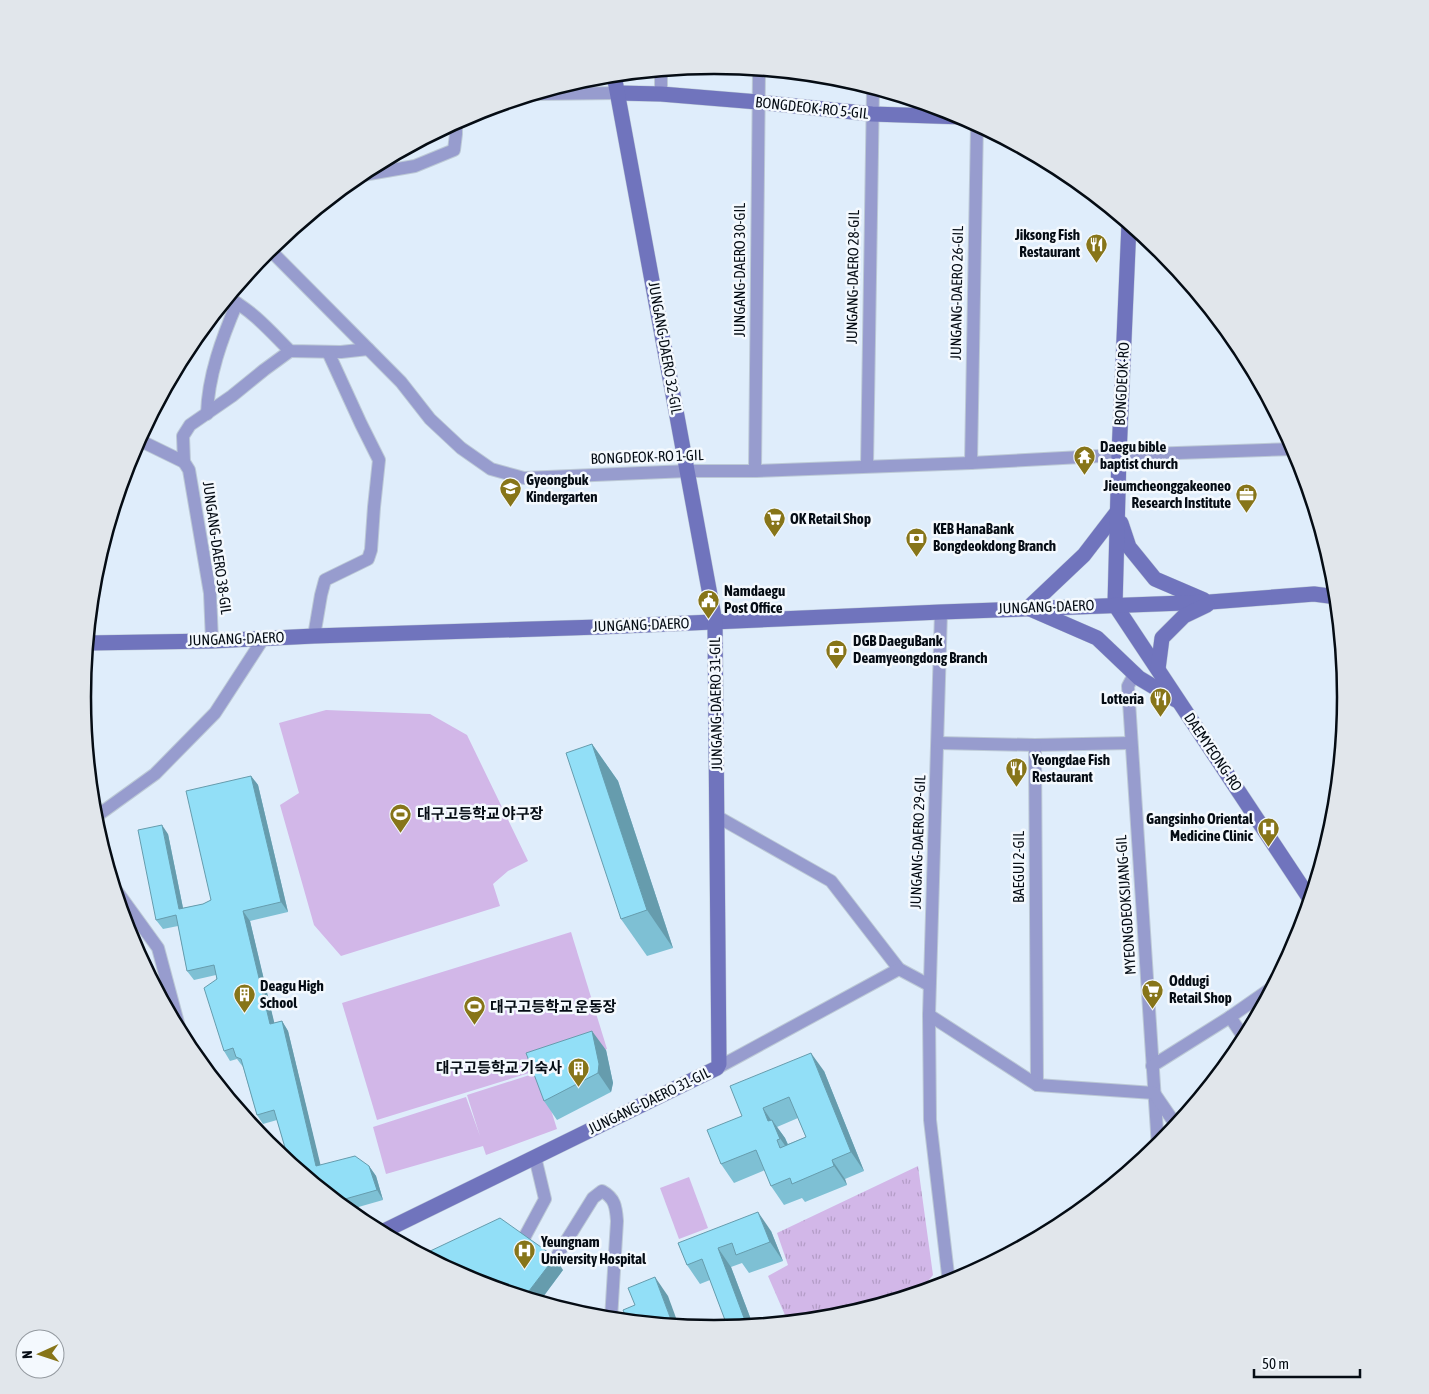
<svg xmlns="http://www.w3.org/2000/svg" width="1429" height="1394" viewBox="0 0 1429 1394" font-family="'Asap Condensed','Noto Sans KR',sans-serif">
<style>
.green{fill:#d2b7e8}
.park{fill:url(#park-tufts)}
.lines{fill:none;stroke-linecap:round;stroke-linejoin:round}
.street-casing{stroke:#bcc9d6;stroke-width:14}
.secondary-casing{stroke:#bcc9d6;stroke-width:16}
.street{stroke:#979cce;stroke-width:12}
.secondary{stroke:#7074bd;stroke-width:15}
.wall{fill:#7ec0d4;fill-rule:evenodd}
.shaded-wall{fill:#669cad}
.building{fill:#92dff7;stroke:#669cad;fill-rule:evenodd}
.labels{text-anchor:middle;stroke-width:5;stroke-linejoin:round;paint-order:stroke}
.street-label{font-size:15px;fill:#050c14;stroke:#f4f9fe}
.poi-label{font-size:15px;font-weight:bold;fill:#050c14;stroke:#f4f9fe;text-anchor:start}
.rim{fill:none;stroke:#050c14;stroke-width:2.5}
</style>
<defs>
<pattern id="park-tufts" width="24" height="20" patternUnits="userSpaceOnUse" patternTransform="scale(1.25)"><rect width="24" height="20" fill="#d2b7e8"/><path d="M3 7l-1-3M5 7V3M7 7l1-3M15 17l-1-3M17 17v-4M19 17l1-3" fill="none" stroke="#b39cc6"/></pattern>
</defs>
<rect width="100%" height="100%" fill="#dfedfb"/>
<g class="green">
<path d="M 326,710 L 430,714 L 467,735 L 528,861 L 508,871 L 493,884 L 500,906 L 341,956 L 314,925 L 280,805 L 299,793 L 279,723 Z"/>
<path d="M 571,932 L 607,1049 L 377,1120 L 342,1003 Z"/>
<path d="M 539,1072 L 557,1129 L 486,1155 L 483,1146 L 386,1174 L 373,1127 L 466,1097 L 480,1136 L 467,1095 Z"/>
<path d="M 689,1177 L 708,1228 L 679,1239 L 660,1188 Z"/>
</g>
<path class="park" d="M 918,1166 L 933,1275 L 918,1293 L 838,1317 L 788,1322 L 768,1276 L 788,1265 L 777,1233 Z"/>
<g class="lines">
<defs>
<g id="street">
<path d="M 535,94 L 618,93"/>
<path d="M 661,94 L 661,70"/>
<path d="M 357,176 L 415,166 L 454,150 L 456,134 L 456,122"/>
<path d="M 269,249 L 401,382 L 430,419 L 461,448 L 491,469 L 524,478 L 688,471 L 755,471 L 971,463 L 1119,455 L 1295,449"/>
<path d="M 228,298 C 252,310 271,332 290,351 L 341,352 L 368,349"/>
<path d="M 207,414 C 208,376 222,338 237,303"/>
<path d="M 139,440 L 184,462"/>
<path d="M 971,463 L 977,124"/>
<path d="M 867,466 L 873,88"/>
<path d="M 755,471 L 759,69"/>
<path d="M 941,612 L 929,1015 L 930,1120 L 949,1283"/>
<path d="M 314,636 L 321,595 L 325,580 L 368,559 L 371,550 L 374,507 L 379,460 L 361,424 L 328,352"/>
<path d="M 212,641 L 210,593 L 189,470 L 184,462 L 183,436 L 190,425 L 232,396 L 264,370 L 290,351"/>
<path d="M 1135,673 L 1128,686 L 1158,1147"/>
<path d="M 938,743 L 1035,745 L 1131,743"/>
<path d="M 1035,745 L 1037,1085"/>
<path d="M 718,817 L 831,881 L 899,969 L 929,985"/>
<path d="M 94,818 L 155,774 L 215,713 L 263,639"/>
<path d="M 116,890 L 158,948 L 181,1034"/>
<path d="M 929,1015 L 1037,1085 L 1154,1093 L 1176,1125"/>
<path d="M 1230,1017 L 1245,1039"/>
<path d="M 1152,1066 L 1230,1017 L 1273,987"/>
<path d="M 717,1068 L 899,969"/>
<path d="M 517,1251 L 545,1199 L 535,1157"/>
<path d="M 527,1297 L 532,1296 L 593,1198 L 602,1191 C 615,1198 616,1207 617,1221 L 611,1319"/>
</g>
<g id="secondary">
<path d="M 618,93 L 661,94 L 758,102 L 872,114 L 964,117"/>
<path d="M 1117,512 L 1084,555 L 1028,608 L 1097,638 L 1139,678 L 1176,700"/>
<path d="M 1121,523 L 1129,547 L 1155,579 L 1204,600"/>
<path d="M 1115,605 L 1119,455 L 1129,224"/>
<path d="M 1115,605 L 1310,899"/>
<path d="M 88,643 L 212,641 L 314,636 L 599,627 L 941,612 L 1210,602 L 1314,594 L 1337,597"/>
<path d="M 1158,669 L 1162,638 L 1184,616 L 1207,605"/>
<path d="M 382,1232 L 717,1068 L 719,1064 L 715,622 L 614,75"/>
</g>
</defs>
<use href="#street" class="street-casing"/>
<use href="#secondary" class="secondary-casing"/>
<use href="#street" class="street"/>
<use href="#secondary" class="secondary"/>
</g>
<g class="wall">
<path d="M 592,744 L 618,781 L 673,948 L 647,956 L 621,919 Z"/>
<path d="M 251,776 L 258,785 L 288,912 L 250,921 L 274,1023 L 282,1021 L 288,1031 L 320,1165 L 369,1166 L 376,1176 L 383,1200 L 348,1210 L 279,1153 L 286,1151 L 277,1120 L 263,1124 L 257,1115 L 243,1067 L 237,1059 L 230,1061 L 224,1051 L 216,975 L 194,980 L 187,971 L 178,926 L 163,929 L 156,920 L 168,834 L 183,908 L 203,904 L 211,900 Z"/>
<path d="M 606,1050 L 613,1083 L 611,1092 L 557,1120 L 544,1101 Z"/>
<path d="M 824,1071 L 864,1171 L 845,1179 L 847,1185 L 805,1202 L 802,1198 L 784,1205 L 771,1186 L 765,1170 L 734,1183 L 721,1164 L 742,1116 ZM 798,1118 L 806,1137 L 788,1144 L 785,1138 L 777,1127 Z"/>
<path d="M 771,1231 L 783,1261 L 749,1273 L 742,1263 L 731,1267 L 753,1325 L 728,1328 L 710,1280 L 700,1284 L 687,1265 L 678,1243 Z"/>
<path d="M 563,1270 L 540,1301 L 472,1281 Z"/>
</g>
<g class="shaded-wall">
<path d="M 83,698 L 84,700 L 85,725 Z"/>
<path d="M 592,744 L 618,781 L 673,948 L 647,910 Z"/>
<path d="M 251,776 L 258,785 L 288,912 L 281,902 Z"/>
<path d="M 162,825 L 168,834 L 185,918 L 179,909 Z"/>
<path d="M 243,911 L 250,921 L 277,1034 L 270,1024 Z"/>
<path d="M 282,1021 L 288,1031 L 323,1175 L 316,1166 Z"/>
<path d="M 592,1031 L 606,1050 L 613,1083 L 611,1092 L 598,1073 Z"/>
<path d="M 811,1053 L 824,1071 L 864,1171 L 851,1152 Z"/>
<path d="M 763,1108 L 775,1126 L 772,1120 L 785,1138 L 793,1157 L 768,1121 Z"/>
<path d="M 832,1160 L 845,1179 L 847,1185 L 834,1166 Z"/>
<path d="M 369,1166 L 376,1176 L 383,1200 L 377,1190 Z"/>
<path d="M 758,1212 L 771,1231 L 783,1261 L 770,1242 Z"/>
<path d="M 718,1248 L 731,1267 L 753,1325 L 747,1326 Z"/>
<path d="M 555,1257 L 563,1270 L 540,1301 L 535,1300 L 529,1291 Z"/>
<path d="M 655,1277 L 668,1296 L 679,1326 L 673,1325 Z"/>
</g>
<g class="building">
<path d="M 592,744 L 647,910 L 621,919 L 566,753 Z"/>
<path d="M 251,776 L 281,902 L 243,911 L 270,1024 L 282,1021 L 316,1166 L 355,1156 L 369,1166 L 377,1190 L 338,1201 L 279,1153 L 286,1151 L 274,1110 L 257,1115 L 241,1059 L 236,1057 L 233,1048 L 224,1051 L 204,988 L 217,979 L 214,965 L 187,971 L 176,915 L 156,920 L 138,830 L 162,825 L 179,909 L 203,904 L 211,900 L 186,791 Z"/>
<path d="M 592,1031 L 599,1064 L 598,1073 L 544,1101 L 526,1053 Z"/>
<path d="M 811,1053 L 851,1152 L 832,1160 L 834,1166 L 792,1184 L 790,1178 L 771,1186 L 756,1150 L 721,1164 L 707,1130 L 742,1116 L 730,1086 ZM 789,1097 L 806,1137 L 780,1148 L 777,1140 L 780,1139 L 772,1120 L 768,1121 L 763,1108 Z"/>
<path d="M 758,1212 L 770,1242 L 736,1255 L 732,1243 L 718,1248 L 747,1326 L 728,1328 L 702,1259 L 687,1265 L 678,1243 Z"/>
<path d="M 500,1218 L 555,1257 L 529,1291 L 520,1295 L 472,1281 L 428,1257 L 426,1253 Z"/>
<path d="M 655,1277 L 673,1325 L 627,1320 L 623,1310 L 635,1305 L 628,1288 Z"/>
</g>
<defs>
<symbol id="restaurant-pin" viewBox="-11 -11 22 30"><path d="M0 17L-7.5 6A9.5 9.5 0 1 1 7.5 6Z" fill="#877519" stroke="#f4f9fe"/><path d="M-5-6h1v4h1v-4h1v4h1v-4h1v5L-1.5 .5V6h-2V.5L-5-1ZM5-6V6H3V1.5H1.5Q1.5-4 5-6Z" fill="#fff"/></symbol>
<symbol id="temple-pin" viewBox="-11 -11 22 30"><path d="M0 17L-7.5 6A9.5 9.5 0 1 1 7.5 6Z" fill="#877519" stroke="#f4f9fe"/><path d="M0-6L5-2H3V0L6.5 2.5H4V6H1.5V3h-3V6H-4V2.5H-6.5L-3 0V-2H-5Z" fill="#fff"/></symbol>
<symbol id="school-pin" viewBox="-11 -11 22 30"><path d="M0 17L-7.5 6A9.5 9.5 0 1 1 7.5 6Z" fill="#877519" stroke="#f4f9fe"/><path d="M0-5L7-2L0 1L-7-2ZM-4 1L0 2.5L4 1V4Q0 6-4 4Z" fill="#fff"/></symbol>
<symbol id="office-pin" viewBox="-11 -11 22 30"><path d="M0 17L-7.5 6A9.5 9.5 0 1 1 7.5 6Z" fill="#877519" stroke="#f4f9fe"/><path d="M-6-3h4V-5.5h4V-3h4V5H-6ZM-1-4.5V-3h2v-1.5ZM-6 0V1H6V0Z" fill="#fff"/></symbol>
<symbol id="supermarket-pin" viewBox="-11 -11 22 30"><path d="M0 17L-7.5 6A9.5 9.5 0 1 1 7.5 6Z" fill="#877519" stroke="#f4f9fe"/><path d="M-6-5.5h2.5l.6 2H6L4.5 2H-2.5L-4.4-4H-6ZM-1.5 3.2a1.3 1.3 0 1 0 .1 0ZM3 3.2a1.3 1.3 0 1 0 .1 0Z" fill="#fff"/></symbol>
<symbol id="bank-pin" viewBox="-11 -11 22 30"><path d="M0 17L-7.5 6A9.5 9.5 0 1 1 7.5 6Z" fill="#877519" stroke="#f4f9fe"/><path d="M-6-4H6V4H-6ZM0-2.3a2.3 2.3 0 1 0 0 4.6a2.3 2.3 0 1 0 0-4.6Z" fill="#fff"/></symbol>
<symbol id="civic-pin" viewBox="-11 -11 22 30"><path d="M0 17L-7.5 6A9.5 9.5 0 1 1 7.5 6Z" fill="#877519" stroke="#f4f9fe"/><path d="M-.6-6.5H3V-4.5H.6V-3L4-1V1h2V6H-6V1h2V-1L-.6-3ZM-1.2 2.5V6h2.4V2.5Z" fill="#fff"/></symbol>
<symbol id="stadium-pin" viewBox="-11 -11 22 30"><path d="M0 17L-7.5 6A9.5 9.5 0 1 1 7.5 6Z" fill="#877519" stroke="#f4f9fe"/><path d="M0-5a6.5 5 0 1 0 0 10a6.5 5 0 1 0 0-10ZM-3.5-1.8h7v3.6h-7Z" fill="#fff"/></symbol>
<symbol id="hospital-pin" viewBox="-11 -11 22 30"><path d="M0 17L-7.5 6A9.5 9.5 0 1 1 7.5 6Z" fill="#877519" stroke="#f4f9fe"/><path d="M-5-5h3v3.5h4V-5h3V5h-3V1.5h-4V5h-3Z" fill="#fff"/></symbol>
<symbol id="building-pin" viewBox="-11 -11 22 30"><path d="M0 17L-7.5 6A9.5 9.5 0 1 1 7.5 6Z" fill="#877519" stroke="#f4f9fe"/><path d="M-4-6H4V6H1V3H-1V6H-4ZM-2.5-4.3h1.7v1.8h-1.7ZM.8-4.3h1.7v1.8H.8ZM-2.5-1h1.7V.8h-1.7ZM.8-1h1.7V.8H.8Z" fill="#fff"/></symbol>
</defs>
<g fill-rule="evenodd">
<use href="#restaurant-pin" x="1084" y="232" width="25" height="34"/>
<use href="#temple-pin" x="1072" y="444" width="25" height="34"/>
<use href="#school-pin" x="498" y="476" width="25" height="34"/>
<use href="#office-pin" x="1234" y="482" width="25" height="34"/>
<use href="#supermarket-pin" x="762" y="506" width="25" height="34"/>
<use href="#bank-pin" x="904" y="526" width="25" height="34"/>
<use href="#civic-pin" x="696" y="588" width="25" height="34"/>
<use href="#bank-pin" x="824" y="638" width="25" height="34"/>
<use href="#restaurant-pin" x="1148" y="686" width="25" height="34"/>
<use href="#restaurant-pin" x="1004" y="756" width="25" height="34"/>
<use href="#stadium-pin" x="388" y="802" width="25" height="34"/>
<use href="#hospital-pin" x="1256" y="816" width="25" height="34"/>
<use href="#supermarket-pin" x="1140" y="978" width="25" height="34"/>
<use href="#building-pin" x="232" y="982" width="25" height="34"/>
<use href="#stadium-pin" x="462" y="994" width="25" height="34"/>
<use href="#building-pin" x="566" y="1056" width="25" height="34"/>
<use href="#hospital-pin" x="512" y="1238" width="25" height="34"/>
</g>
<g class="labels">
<g class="street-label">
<text transform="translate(812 108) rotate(6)" y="5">BONGDEOK-RO 5-GIL</text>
<text transform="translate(740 270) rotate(-90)" y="5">JUNGANG-DAERO 30-GIL</text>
<text transform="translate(853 277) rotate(-89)" y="5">JUNGANG-DAERO 28-GIL</text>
<text transform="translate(957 293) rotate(-89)" y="5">JUNGANG-DAERO 26-GIL</text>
<text transform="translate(665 348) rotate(80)" y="5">JUNGANG-DAERO 32-GIL</text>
<text transform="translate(1122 384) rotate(-87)" y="5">BONGDEOK-RO</text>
<text transform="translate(647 457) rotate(-2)" y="5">BONGDEOK-RO 1-GIL</text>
<text transform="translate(217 548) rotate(82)" y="5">JUNGANG-DAERO 38-GIL</text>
<text transform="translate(1046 607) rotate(-2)" y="5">JUNGANG-DAERO</text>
<text transform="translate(641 625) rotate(-2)" y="5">JUNGANG-DAERO</text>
<text transform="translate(236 639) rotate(-2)" y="5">JUNGANG-DAERO</text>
<text transform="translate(716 704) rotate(-91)" y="5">JUNGANG-DAERO 31-GIL</text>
<text transform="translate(1213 752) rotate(56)" y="5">DAEMYEONG-RO</text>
<text transform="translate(918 842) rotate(-88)" y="5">JUNGANG-DAERO 29-GIL</text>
<text transform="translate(1019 867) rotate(-90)" y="5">BAEGUI 2-GIL</text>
<text transform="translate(1126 905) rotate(-94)" y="5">MYEONGDEOKSIJANG-GIL</text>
<text transform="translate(649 1101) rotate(-26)" y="5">JUNGANG-DAERO 31-GIL</text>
</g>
<g class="poi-label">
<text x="1080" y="240" text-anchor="end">Jiksong Fish<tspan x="1080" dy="17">Restaurant</tspan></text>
<text x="1100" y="452">Daegu bible<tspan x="1100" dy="17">baptist church</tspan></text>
<text x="526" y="485">Gyeongbuk<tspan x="526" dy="17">Kindergarten</tspan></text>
<text x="1231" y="491" text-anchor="end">Jieumcheonggakeoneo<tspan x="1231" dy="17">Research Institute</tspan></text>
<text x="790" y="524">OK Retail Shop</text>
<text x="933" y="534">KEB HanaBank<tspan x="933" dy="17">Bongdeokdong Branch</tspan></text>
<text x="724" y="596">Namdaegu<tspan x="724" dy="17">Post Office</tspan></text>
<text x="853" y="646">DGB DaeguBank<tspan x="853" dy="17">Deamyeongdong Branch</tspan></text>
<text x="1144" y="704" text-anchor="end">Lotteria</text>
<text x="1032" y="765">Yeongdae Fish<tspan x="1032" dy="17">Restaurant</tspan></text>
<text x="417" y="819">대구고등학교 야구장</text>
<text x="1253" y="824" text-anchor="end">Gangsinho Oriental<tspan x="1253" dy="17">Medicine Clinic</tspan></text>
<text x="1169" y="986">Oddugi<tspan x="1169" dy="17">Retail Shop</tspan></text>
<text x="260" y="991">Deagu High<tspan x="260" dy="17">School</tspan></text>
<text x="490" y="1012">대구고등학교 운동장</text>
<text x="562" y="1073" text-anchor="end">대구고등학교 기숙사</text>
<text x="541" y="1247">Yeungnam<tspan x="541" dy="17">University Hospital</tspan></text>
</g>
</g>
<path d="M0 0H1429V1394H0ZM91 697a623 623 0 1 1 1246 0a623 623 0 1 1-1246 0Z" fill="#e1e6eb" fill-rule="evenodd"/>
<path class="rim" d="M91 697a623 623 0 1 1 1246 0a623 623 0 1 1-1246 0Z"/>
<g transform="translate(40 1354) rotate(267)"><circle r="24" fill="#f4f9fe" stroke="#949aa0"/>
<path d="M0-4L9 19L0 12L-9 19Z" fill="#877519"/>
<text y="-8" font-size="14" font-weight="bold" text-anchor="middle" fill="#050c14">N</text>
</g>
<path d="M1254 1369v8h106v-8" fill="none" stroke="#050c14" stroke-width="2.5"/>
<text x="1262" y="1369" font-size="15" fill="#050c14" stroke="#f4f9fe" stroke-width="4" paint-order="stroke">50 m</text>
</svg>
